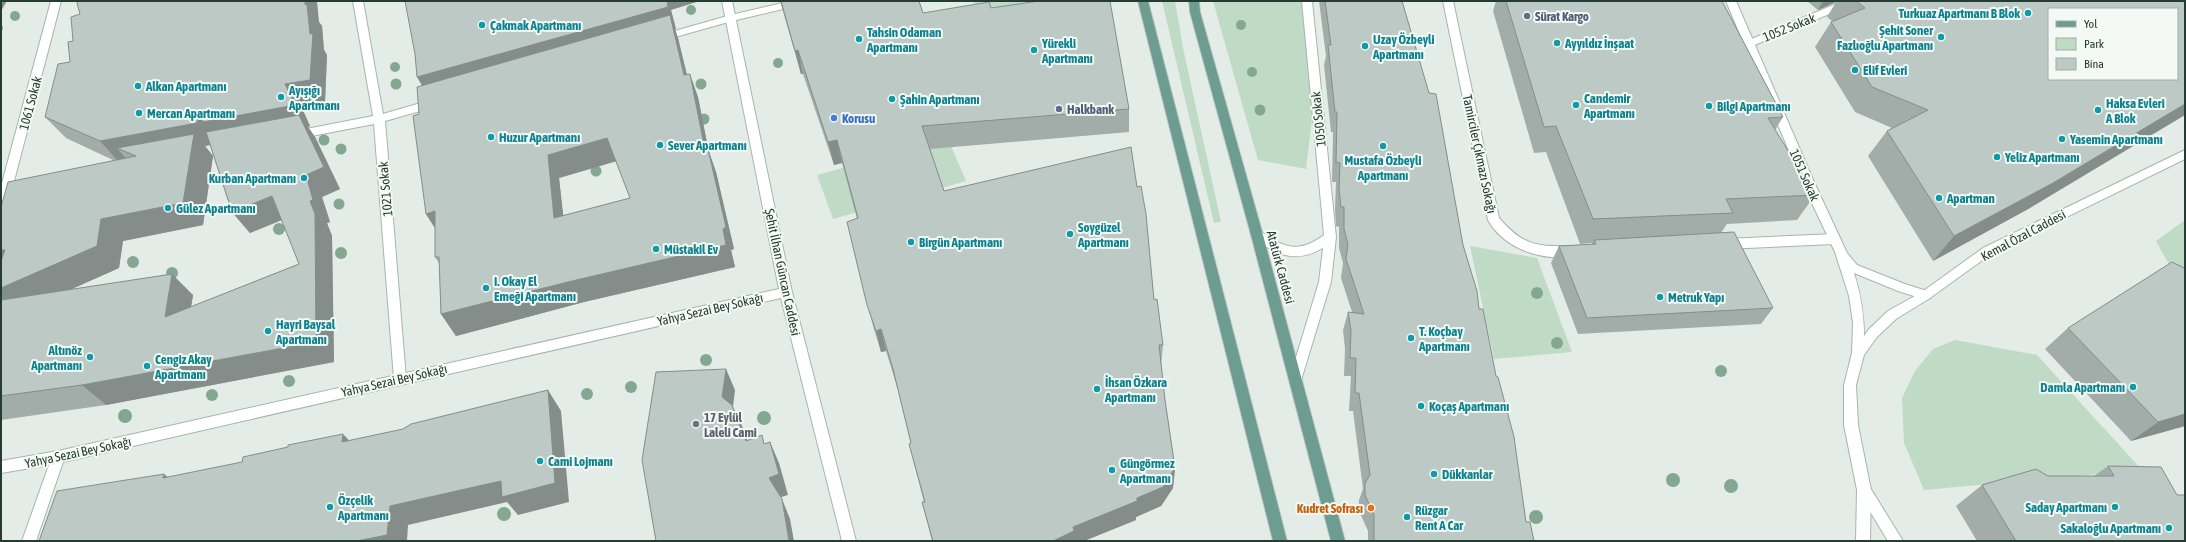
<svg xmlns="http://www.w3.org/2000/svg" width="2186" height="542" viewBox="0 0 2186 542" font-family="'Asap Condensed',sans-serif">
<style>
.green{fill:#bfdbc6}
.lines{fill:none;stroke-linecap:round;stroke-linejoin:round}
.lane-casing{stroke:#a7b4af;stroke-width:2}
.street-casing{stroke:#a7b4af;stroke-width:2}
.secondary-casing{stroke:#a3b6af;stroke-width:2}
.primary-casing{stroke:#c2c8c6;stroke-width:2}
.lane{fill:#fff;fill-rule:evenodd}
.street{fill:#fff;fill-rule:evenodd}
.secondary{fill:#fff;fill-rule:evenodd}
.primary{fill:#6d9d90;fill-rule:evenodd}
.tree{fill:#83a791}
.wall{fill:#a2ada9;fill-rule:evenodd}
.shaded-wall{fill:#848d89}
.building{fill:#bcc9c4;stroke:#848d89;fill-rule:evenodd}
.culture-dot{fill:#0f9aa8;stroke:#f4f9f6;stroke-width:1.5}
.service-dot{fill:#5c6f8a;stroke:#f4f9f6;stroke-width:1.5}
.shop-dot{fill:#3f7fe0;stroke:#f4f9f6;stroke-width:1.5}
.worship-dot{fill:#6b7280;stroke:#f4f9f6;stroke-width:1.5}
.food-dot{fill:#e8710a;stroke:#f4f9f6;stroke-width:1.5}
.labels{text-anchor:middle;stroke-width:4;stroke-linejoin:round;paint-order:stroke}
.culture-label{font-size:13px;font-weight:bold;fill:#0d838f;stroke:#f4f9f6;text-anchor:start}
.service-label{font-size:13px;font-weight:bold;fill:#4e5e75;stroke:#f4f9f6;text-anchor:start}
.street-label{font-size:13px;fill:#253c35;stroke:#f4f9f6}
.shop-label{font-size:13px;font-weight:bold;fill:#366cbe;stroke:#f4f9f6;text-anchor:start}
.worship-label{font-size:13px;font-weight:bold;fill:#5b616d;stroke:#f4f9f6;text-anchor:start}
.food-label{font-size:13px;font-weight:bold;fill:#c56008;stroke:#f4f9f6;text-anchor:end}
</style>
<rect width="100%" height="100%" fill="#e4ece8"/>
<g class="green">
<path d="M 974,1 L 1084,1 L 981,19 Z"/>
<path d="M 1162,1 L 1175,1 L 1183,48 L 1221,222 L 1214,223 Z"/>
<path d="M 1213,1 L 1302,1 L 1313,111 L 1306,169 L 1258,160 Z"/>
<path d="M 948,139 L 966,181 L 833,219 L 817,175 Z"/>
<path d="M 2185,220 L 2185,294 L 2156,241 Z"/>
<path d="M 1470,246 L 1537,258 L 1572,352 L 1494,359 Z"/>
<path d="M 1955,340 L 2037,355 L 2142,470 L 1924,490 L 1904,443 L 1902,398 L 1915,371 L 1933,349 Z"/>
</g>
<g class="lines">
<defs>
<g id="lane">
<path d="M 51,1 L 61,1 L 13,185 L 21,184 L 27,188 L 25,191 L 11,194 L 5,207 L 1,208 L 1,187 Z"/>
<path d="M 353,1 L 363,1 L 383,114 L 434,99 L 439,103 L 438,106 L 385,121 L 406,379 L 405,383 L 400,384 L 395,383 L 394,379 L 374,124 L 296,139 L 291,135 L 296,131 L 373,116 Z"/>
<path d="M 791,1 L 810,1 L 809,3 L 732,21 L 661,41 L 656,38 L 657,36 L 731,15 Z"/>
<path d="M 1302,1 L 1312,1 L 1336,237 L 1331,282 L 1302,377 L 1301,381 L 1296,382 L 1291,381 L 1290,377 L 1319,282 L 1323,248 C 1295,264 1278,255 1253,238 L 1251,235 L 1257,230 C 1263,232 1268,237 1274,240 C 1293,251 1306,248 1324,235 Z"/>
<path d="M 1443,1 L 1453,1 L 1499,218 C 1523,246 1538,247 1573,246 L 1577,248 L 1579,251 L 1577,254 C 1546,264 1504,249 1488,220 Z"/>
<path d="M 1843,1 L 1857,1 L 1856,3 L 1752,46 L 1748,47 L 1743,44 L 1744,42 Z"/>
<path d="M 1835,234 L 1841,239 L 1835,244 L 1725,249 L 1719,244 L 1725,239 Z"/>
</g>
<g id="street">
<path d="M 722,1 L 732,1 L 792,292 L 856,541 L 842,541 L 781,298 L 63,462 L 36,541 L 22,541 L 49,465 L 1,473 L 1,461 L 58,451 L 779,289 Z"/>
<path d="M 1726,1 L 1736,1 L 1814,182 L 1847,253 L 1857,265 L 1905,284 L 1930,292 L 1932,295 L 1930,298 L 1926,300 L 1898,291 L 1854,273 C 1863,301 1865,325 1864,353 L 1862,357 L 1858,358 L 1854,357 L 1852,353 L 1853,323 L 1849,296 L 1835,252 L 1802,182 Z"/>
<path d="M 1864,484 L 1869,486 L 1903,541 L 1888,541 L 1857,490 L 1859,486 Z"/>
</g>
<path id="secondary" d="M 2185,150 L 2185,159 L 1991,254 L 1930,298 L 1896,319 L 1877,337 L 1864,355 L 1856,385 L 1858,425 L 1871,490 L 1870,541 L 1856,541 L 1857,490 L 1844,425 L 1844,385 L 1852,353 L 1869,329 L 1888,311 L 1922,292 L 1983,248 Z"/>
<g id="primary">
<path d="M 1138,1 L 1148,1 L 1287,541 L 1273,541 Z"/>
<path d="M 1189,1 L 1199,1 L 1200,12 L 1263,235 L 1345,541 L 1331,541 L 1251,235 L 1190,12 Z"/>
</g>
</defs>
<use href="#lane" class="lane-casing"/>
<use href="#street" class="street-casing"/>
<use href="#secondary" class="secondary-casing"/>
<use href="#primary" class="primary-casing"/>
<use href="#lane" class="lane"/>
<use href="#street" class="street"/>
<use href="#secondary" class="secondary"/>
<use href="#primary" class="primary"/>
</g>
<g class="tree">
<circle cx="691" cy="10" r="5"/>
<circle cx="15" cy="16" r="5"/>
<circle cx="1241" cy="25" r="5"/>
<circle cx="778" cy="63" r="5"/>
<circle cx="395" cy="67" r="5"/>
<circle cx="1252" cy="72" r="5"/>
<circle cx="396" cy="84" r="5.5"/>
<circle cx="701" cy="84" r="5.5"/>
<circle cx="1260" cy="110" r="5.5"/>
<circle cx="704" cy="119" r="5.5"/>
<circle cx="324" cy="140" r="5.5"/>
<circle cx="341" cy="149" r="5.5"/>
<circle cx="596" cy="171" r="5.5"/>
<circle cx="339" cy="204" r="5.5"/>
<circle cx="279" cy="229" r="6"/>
<circle cx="341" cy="253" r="6"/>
<circle cx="133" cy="262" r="6"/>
<circle cx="172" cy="273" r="6"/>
<circle cx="1537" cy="293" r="6"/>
<circle cx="1557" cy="343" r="6"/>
<circle cx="706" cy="360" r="6"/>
<circle cx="1721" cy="371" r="6"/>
<circle cx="289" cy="381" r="6"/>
<circle cx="631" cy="387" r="6"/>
<circle cx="587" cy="394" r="6"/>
<circle cx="212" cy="395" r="6"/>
<circle cx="125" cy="416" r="7"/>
<circle cx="764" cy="418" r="7"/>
<circle cx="1673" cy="480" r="7"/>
<circle cx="1731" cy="486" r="7"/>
<circle cx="504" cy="514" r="7"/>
<circle cx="1536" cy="517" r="7"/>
</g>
<g class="wall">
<path d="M 780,1 L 919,1 L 923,13 L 991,8 L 1129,109 L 1129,132 L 930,149 L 944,191 L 1154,300 L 1163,345 L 1161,365 L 1165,400 L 1175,468 L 1173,488 L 1161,506 L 1136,517 L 1136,520 L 1084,541 L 932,541 L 922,502 L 924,502 L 909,444 L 911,443 L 898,390 L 886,351 L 881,352 L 873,326 L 847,222 L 857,219 L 842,163 L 834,165 L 803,74 L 801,74 Z"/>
<path d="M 1319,1 L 1402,1 L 1496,376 L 1526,522 L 1534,541 L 1368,541 L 1368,531 L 1359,511 L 1359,500 L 1363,489 L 1353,411 L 1349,411 L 1351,376 L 1344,376 L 1345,349 L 1343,330 L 1348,312 L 1352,312 L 1341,278 L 1343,263 L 1339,248 L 1339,227 L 1336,226 L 1335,209 L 1336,182 L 1332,182 L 1333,132 L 1331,132 L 1324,65 L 1326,56 Z"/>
<path d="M 1496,1 L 1722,1 L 1783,117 L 1775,130 L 1815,195 L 1797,220 L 1727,224 L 1721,233 L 1773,308 L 1761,324 L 1578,334 L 1551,263 L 1559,246 L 1591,245 L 1592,243 L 1580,244 L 1546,152 L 1534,153 L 1493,11 Z"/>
<path d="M 1807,1 L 2185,1 L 2030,208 L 1933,261 L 1868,156 L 1887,131 L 1892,128 L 1855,112 L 1815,47 L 1831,22 L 1832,21 L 1827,17 L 1836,2 L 1818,10 Z"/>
<path d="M 671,10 L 676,29 L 675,29 L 678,38 L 687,74 L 698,97 L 708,149 L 716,172 L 734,249 L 731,250 L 735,267 L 584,302 L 456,336 L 441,314 L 439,263 L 435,257 L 435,228 L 426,214 L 419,114 L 421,85 ZM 616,161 L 630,198 L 563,216 L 559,178 Z"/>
<path d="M 319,22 L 322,26 L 324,50 L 327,55 L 325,102 L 301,106 L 310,126 L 308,127 L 315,137 L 340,189 L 322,197 L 330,222 L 327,223 L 332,236 L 334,362 L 106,405 L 1,420 L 1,207 L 115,161 L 66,138 L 45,117 L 70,62 L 73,41 ZM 210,145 L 232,212 L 250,233 L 282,220 L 299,264 L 191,307 L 193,295 L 71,289 L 119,268 L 123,241 L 203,225 L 213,156 L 205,146 Z"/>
<path d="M 2185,269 L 2185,426 L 2131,441 L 2045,349 L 2068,328 Z"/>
<path d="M 2108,466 L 2177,495 L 2185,541 L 1977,541 L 1956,506 L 1982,485 L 2048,476 L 2094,476 Z"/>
</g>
<g class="shaded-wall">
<path d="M 1,1 L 7,1 L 1,11 Z"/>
<path d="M 305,1 L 317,1 L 319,22 L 322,26 L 324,50 L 327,55 L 325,102 L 301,106 L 310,126 L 308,127 L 315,137 L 340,189 L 322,197 L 330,222 L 327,223 L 332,236 L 334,362 L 106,405 L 82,385 L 316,342 L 315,214 L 215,144 L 205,146 L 213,156 L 203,225 L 123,241 L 119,268 L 14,315 L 1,304 L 1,288 L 101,219 L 136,156 L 117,148 L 128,161 L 119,162 L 100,141 L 199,110 L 285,84 L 310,34 Z"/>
<path d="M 667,1 L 700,1 L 671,10 L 676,29 L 675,29 L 678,38 L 692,98 L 430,99 L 417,77 Z"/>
<path d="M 1823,1 L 1836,1 L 1836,2 L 1818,10 Z"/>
<path d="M 1,25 L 3,27 L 1,36 Z"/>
<path d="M 798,50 L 803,74 L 801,74 L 795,51 Z"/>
<path d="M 690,74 L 698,97 L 713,173 L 705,150 Z"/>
<path d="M 2185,104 L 2185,115 L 2030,208 L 1933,261 L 1954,236 Z"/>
<path d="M 607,138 L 617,161 L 559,178 L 566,240 L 554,218 L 548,155 Z"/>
<path d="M 837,140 L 842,163 L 834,165 L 828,142 Z"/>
<path d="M 708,149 L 716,172 L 734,249 L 731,250 L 735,267 L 584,302 L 456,336 L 441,314 L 723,229 Z"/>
<path d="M 272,196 L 289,217 L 250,233 L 232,212 Z"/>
<path d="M 435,211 L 440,236 L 426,214 Z"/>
<path d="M 1,250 L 5,250 L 1,264 Z"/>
<path d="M 172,274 L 193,295 L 186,338 L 165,317 Z"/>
<path d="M 881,329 L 886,351 L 881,352 L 876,331 Z"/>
<path d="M 726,369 L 735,390 L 733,407 L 742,426 L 756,462 L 746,441 L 722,397 Z"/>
<path d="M 548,390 L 561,411 L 569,502 L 518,515 L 507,502 L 408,525 L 407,541 L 357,541 L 390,506 Z"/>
<path d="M 2185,414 L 2185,426 L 2131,441 L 2158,422 Z"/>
<path d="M 343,434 L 362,454 L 342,442 Z"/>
<path d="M 770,442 L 779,463 L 788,495 L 778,498 L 769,478 Z"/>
<path d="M 1175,468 L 1173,488 L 1161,506 L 1136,517 L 1136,520 L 1084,541 L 1053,541 L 1073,527 L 1137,498 Z"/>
<path d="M 164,474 L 188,493 L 163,478 Z"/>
<path d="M 782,499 L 790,519 L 794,541 L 789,541 Z"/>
</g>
<g class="building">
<path d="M 78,1 L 305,1 L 305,5 L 307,4 L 310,34 L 313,33 L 310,80 L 285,84 L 295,105 L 203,122 L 199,110 L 197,123 L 100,141 L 45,117 L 58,64 L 70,62 L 68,42 L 73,41 L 71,17 L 80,14 L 77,3 Z"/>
<path d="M 405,1 L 667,1 L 668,7 L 417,77 L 415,54 Z"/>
<path d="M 781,1 L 919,1 L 923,13 L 989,2 L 991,8 L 1039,1 L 1110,1 L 1129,109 L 922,126 L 944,191 L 1131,147 L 1137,187 L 1141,186 L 1146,214 L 1154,300 L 1157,299 L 1163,345 L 1159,345 L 1165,400 L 1175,468 L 1163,487 L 1137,498 L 1137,501 L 1073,527 L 1074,531 L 1053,541 L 933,541 L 922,502 L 925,502 L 909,444 L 911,443 L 893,369 L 881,329 L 876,331 L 867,305 L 847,222 L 858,218 L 837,140 L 828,142 L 798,50 L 795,51 Z"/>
<path d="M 1325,1 L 1402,1 L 1429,93 L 1436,94 L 1463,245 L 1477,291 L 1479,309 L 1483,309 L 1496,376 L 1498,377 L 1514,437 L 1526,522 L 1530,522 L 1534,541 L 1374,541 L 1374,515 L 1365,495 L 1365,483 L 1370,475 L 1359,393 L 1355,393 L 1356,358 L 1350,358 L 1351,331 L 1348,312 L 1364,314 L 1346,259 L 1348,244 L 1344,229 L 1344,207 L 1341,207 L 1339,189 L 1340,163 L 1336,162 L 1337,112 L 1335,112 L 1328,45 L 1331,45 Z"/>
<path d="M 1506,1 L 1722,1 L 1783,117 L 1768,118 L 1815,195 L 1726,199 L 1733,213 L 1593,219 L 1556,126 L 1544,127 Z"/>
<path d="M 1856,1 L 2185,1 L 2185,104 L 2053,183 L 1954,236 L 1887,131 L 1928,110 L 1872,87 L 1831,22 L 1865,8 ZM 2049,9 L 2177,9 L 2177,79 L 2049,79 Z"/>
<path d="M 670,15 L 684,75 L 690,74 L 705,150 L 708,149 L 726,227 L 723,229 L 726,245 L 572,281 L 441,314 L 439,257 L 435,257 L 435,211 L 426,214 L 413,116 L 419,114 L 417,87 ZM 607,138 L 630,198 L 554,218 L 548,155 Z"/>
<path d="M 299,115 L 324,167 L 306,175 L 313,200 L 310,201 L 315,214 L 316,342 L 82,385 L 1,396 L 1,300 L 172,274 L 165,317 L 299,264 L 272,196 L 232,212 L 206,132 Z"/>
<path d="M 194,134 L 183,203 L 101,219 L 97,246 L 1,288 L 1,261 L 5,250 L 1,250 L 1,207 L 8,182 L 136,156 L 117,148 Z"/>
<path d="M 1734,232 L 1773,308 L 1587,318 L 1559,246 L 1596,244 L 1594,240 Z"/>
<path d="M 2172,262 L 2184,268 L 2185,269 L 2185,414 L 2158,422 L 2068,328 Z"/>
<path d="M 726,369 L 722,397 L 732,405 L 746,441 L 762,435 L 764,444 L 770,442 L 779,474 L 769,478 L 782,499 L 789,541 L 656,541 L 642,460 L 656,372 Z"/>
<path d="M 548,390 L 555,483 L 502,497 L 501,481 L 390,506 L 387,535 L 357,541 L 39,541 L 57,491 L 164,474 L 163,478 L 242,462 L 243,457 L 288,447 L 288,445 L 343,434 L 342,442 L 403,429 L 411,424 Z"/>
<path d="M 2108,466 L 2161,467 L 2177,495 L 2185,495 L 2185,541 L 2016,541 L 1982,485 L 2036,469 L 2048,476 L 2114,476 Z"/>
</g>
<g class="culture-dot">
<circle cx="2028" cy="13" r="4"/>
<circle cx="482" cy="25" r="4"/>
<circle cx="1941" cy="37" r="4"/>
<circle cx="859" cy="39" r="4"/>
<circle cx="1557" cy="43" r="4"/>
<circle cx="1365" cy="46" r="4"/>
<circle cx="1034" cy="50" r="4"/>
<circle cx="1855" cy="70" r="4"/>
<circle cx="138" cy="86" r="4"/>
<circle cx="281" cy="97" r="4"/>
<circle cx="892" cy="99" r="4"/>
<circle cx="1576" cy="105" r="4"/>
<circle cx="1709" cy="106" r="4"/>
<circle cx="2098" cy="110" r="4"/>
<circle cx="139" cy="113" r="4"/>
<circle cx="491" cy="137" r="4"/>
<circle cx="2062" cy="139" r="4"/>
<circle cx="660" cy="145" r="4"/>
<circle cx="1383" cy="146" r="4"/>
<circle cx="1997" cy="157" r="4"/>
<circle cx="304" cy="178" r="4"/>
<circle cx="1939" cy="198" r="4"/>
<circle cx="168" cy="208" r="4"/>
<circle cx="1070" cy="234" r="4"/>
<circle cx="911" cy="242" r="4"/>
<circle cx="656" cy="249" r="4"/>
<circle cx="486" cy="288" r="4"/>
<circle cx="1660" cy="297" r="4"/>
<circle cx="268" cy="331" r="4"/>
<circle cx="1411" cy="338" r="4"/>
<circle cx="90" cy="357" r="4"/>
<circle cx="147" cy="366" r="4"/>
<circle cx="2133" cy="387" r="4"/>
<circle cx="1097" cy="389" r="4"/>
<circle cx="1421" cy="406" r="4"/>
<circle cx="540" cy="461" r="4"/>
<circle cx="1112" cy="470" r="4"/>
<circle cx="1434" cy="474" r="4"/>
<circle cx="330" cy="507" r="4"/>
<circle cx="2115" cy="507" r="4"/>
<circle cx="1407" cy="517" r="4"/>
<circle cx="2169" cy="528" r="4"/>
</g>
<g class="service-dot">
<circle cx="1527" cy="16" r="4"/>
<circle cx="1059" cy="109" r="4"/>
</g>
<circle class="shop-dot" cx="834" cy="118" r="4"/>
<circle class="worship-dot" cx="696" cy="424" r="4"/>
<circle class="food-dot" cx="1371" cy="508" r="4"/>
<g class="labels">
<g class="culture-label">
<text x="2020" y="18" text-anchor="end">Turkuaz Apartmanı B Blok</text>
<text x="490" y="30">Çakmak Apartmanı</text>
<text x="1933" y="35" text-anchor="end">Şehit Soner<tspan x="1933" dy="15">Fazlıoğlu Apartmanı</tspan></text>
<text x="867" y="37">Tahsin Odaman<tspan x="867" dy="15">Apartmanı</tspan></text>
<text x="1373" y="44">Uzay Özbeyli<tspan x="1373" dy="15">Apartmanı</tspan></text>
<text x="1042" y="48">Yürekli<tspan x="1042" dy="15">Apartmanı</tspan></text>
<text x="1565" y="48">Ayyıldız İnşaat</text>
<text x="1863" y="75">Elif Evleri</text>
<text x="146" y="91">Alkan Apartmanı</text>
<text x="289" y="95">Ayışığı<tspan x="289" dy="15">Apartmanı</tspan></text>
<text x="1584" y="103">Candemir<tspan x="1584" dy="15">Apartmanı</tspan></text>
<text x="900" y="104">Şahin Apartmanı</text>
<text x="2106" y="108">Haksa Evleri<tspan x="2106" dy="15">A Blok</tspan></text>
<text x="1717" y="111">Bilgi Apartmanı</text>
<text x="147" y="118">Mercan Apartmanı</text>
<text x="499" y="142">Huzur Apartmanı</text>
<text x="2070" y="144">Yasemin Apartmanı</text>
<text x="668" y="150">Sever Apartmanı</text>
<text x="2005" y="162">Yeliz Apartmanı</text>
<text x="1383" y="165" text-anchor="middle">Mustafa Özbeyli<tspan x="1383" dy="15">Apartmanı</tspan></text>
<text x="296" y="183" text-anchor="end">Kurban Apartmanı</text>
<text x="1947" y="203">Apartman</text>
<text x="176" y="213">Gülez Apartmanı</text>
<text x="1078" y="232">Soygüzel<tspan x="1078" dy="15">Apartmanı</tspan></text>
<text x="919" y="247">Birgün Apartmanı</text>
<text x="664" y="254">Müstakil Ev</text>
<text x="494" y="286">I. Okay El<tspan x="494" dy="15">Emeği Apartmanı</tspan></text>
<text x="1668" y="302">Metruk Yapı</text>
<text x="276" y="329">Hayri Baysal<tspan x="276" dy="15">Apartmanı</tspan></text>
<text x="1419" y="336">T. Koçbay<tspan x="1419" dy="15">Apartmanı</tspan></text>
<text x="82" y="355" text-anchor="end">Altınöz<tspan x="82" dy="15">Apartmanı</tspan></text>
<text x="155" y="364">Cengiz Akay<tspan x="155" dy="15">Apartmanı</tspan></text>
<text x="1105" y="387">İhsan Özkara<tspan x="1105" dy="15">Apartmanı</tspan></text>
<text x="2125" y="392" text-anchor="end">Damla Apartmanı</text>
<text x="1429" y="411">Koçaş Apartmanı</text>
<text x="548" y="466">Cami Lojmanı</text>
<text x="1120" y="468">Güngörmez<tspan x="1120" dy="15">Apartmanı</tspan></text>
<text x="1442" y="479">Dükkanlar</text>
<text x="338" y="505">Özçelik<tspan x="338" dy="15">Apartmanı</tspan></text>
<text x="2107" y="512" text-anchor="end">Saday Apartmanı</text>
<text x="1415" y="515">Rüzgar<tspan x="1415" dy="15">Rent A Car</tspan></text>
<text x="2161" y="533" text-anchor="end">Sakaloğlu Apartmanı</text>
</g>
<g class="service-label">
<text x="1535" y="21">Sürat Kargo</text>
<text x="1067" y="114">Halkbank</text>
</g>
<g class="street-label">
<text transform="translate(1789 27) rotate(-22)" y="5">1052 Sokak</text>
<text transform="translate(30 103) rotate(-75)" y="5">1061 Sokak</text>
<text transform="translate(1318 119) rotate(-96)" y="5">1050 Sokak</text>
<text transform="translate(1480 154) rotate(78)" y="5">Tamirciler Çıkmazı Sokağı</text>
<text transform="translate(1805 175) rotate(66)" y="5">1051 Sokak</text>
<text transform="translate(385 189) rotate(-95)" y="5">1021 Sokak</text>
<text transform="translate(2023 235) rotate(-28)" y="5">Kemal Özal Caddesi</text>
<text transform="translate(1281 267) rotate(75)" y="5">Atatürk Caddesi</text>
<text transform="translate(783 272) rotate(78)" y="5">Şehit İlhan Güncan Caddesi</text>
<text transform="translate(710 309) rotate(-13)" y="5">Yahya Sezai Bey Sokağı</text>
<text transform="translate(394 380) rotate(-13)" y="5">Yahya Sezai Bey Sokağı</text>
<text transform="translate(78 452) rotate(-12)" y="5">Yahya Sezai Bey Sokağı</text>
</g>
<g class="shop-label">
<text x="842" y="123">Korusu</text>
</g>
<g class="worship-label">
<text x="704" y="422">17 Eylül<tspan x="704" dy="15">Laleli Cami</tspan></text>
</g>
<g class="food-label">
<text x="1363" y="513">Kudret Sofrası</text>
</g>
</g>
<rect width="2186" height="542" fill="none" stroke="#253c35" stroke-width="4"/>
<rect x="2048" y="8" width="130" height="72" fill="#f4f9f6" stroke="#a1ada9"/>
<rect x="2056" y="21" width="20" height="6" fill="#6d9d90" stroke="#a1ada9"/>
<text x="2084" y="28" font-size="12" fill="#253c35">Yol</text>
<rect x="2056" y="38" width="20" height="12" fill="#bfdbc6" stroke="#a1ada9"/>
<text x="2084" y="48" font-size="12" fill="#253c35">Park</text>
<rect x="2056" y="58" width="20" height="12" fill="#bcc9c4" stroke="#a1ada9"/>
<text x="2084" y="68" font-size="12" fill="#253c35">Bina</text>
</svg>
